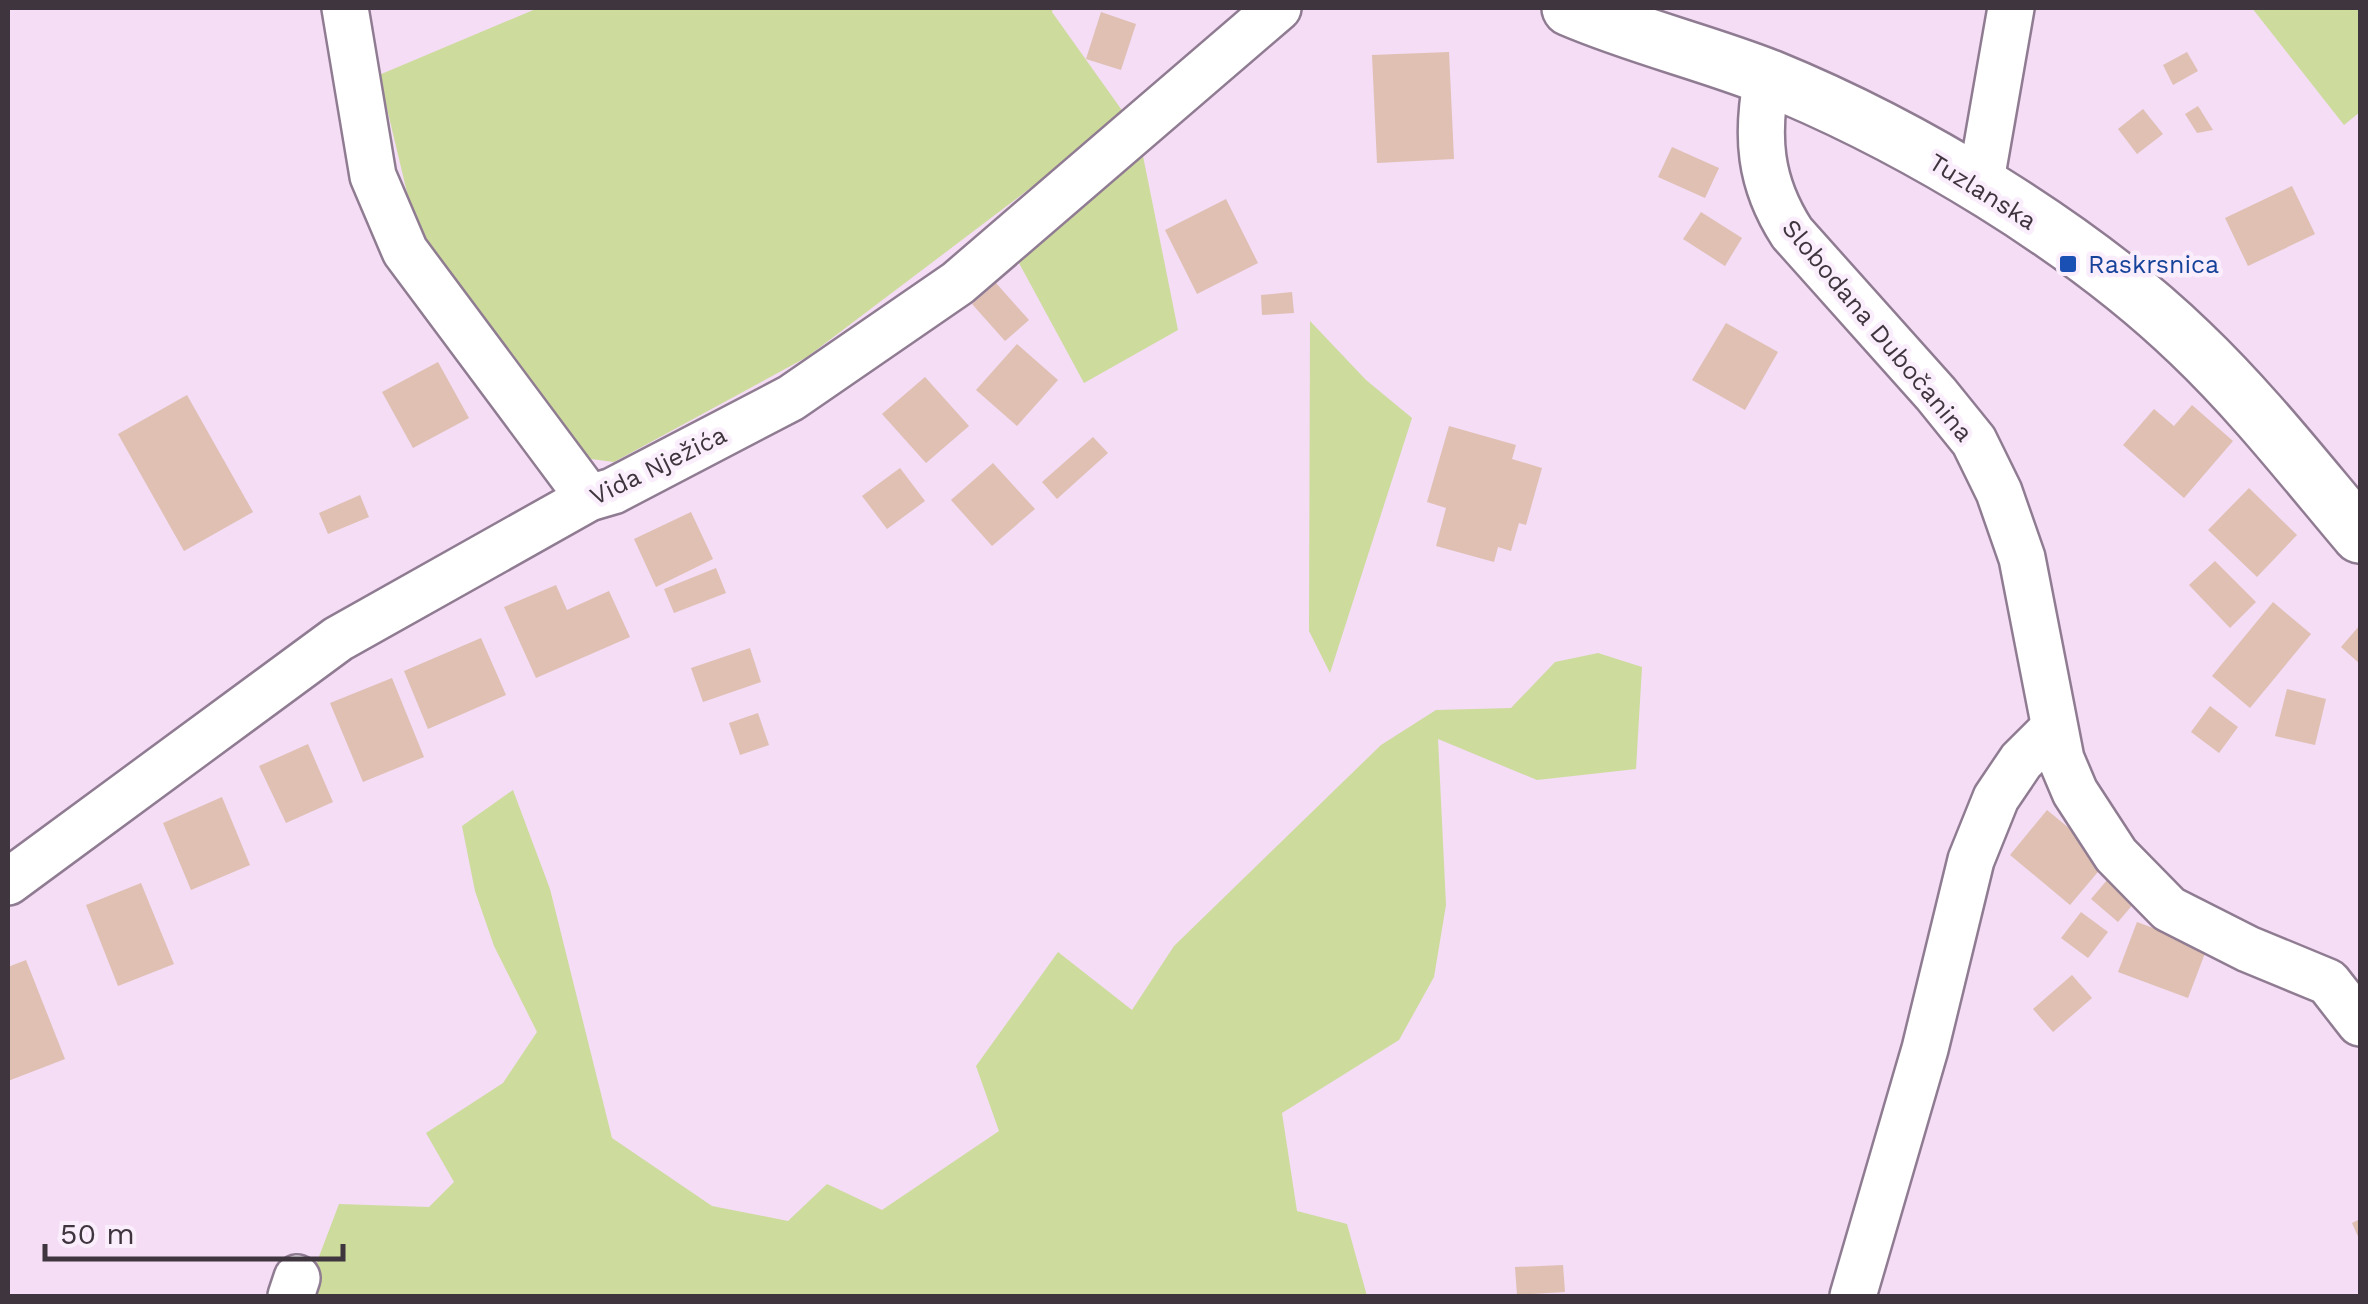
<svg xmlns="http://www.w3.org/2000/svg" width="2368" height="1304" viewBox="0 0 2368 1304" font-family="'Work Sans',sans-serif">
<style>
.green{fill:#cddb9d}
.building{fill:#dfc0b3}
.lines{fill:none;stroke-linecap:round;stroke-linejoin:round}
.street-casing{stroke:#907c92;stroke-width:50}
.secondary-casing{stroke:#907c92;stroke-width:60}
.street{stroke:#fff;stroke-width:45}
.secondary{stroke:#fff;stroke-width:55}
.transit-dot{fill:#1a4fb4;stroke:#fbeefc;stroke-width:4}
.labels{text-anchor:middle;stroke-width:9;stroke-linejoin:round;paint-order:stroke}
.street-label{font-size:25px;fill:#3e353e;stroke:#fbeefc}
.transit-label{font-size:25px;fill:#164399;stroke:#fbeefc;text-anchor:start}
</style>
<rect width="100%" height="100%" fill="#f4ddf5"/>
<g class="green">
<path d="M 538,8 L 1053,8 L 1052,12 L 1126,116 L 807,357 L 614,462 L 591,459 L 568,441 L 415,226 L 379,75 Z"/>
<path d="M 2252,8 L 2360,8 L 2360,112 L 2344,125 Z"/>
<path d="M 1143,156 L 1178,330 L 1084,383 L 1019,263 Z"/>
<path d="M 1310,321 L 1366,380 L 1412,418 L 1330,673 L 1309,631 Z"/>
<path d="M 1598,653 L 1642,667 L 1636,769 L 1537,780 L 1438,739 L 1446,905 L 1434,977 L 1399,1040 L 1282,1113 L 1297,1211 L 1347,1224 L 1367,1296 L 304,1296 L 339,1204 L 429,1207 L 454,1182 L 426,1133 L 503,1083 L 537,1032 L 494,946 L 475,891 L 462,826 L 513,790 L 550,889 L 612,1138 L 712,1206 L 788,1221 L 827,1184 L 882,1210 L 999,1131 L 976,1066 L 1058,952 L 1132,1010 L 1174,946 L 1381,745 L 1436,710 L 1511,708 L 1555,662 Z"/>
</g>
<g class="building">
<path d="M 1101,12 L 1136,24 L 1121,70 L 1086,59 Z"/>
<path d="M 1449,52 L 1454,159 L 1377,163 L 1372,55 Z"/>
<path d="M 2187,52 L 2198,71 L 2173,85 L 2163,65 Z"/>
<path d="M 2198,106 L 2213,130 L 2197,133 L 2185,114 Z"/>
<path d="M 2143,109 L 2163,134 L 2137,154 L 2118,129 Z"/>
<path d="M 1672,147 L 1719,168 L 1705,198 L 1658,177 Z"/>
<path d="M 2292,186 L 2315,234 L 2248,266 L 2225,218 Z"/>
<path d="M 1226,199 L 1258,263 L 1197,294 L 1165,230 Z"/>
<path d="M 1701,212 L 1742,238 L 1725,266 L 1683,239 Z"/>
<path d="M 996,283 L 1029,320 L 1005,341 L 972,304 Z"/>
<path d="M 1292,292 L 1294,313 L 1262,315 L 1261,295 Z"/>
<path d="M 1726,323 L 1778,352 L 1745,410 L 1692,380 Z"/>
<path d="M 1017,344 L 1058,380 L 1017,426 L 976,390 Z"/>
<path d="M 438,362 L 469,418 L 413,448 L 382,392 Z"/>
<path d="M 925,377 L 969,426 L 926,463 L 882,414 Z"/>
<path d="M 187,395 L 253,512 L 184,551 L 118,434 Z"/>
<path d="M 2192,405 L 2233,441 L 2184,498 L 2123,445 L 2154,409 L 2174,426 Z"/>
<path d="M 1449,426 L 1516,445 L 1512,459 L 1542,468 L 1526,525 L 1519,523 L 1511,551 L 1498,547 L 1494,562 L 1436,546 L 1446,508 L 1427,502 Z"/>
<path d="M 1093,437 L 1108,453 L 1057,499 L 1042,482 Z"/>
<path d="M 993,463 L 1035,509 L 992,546 L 951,500 Z"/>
<path d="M 900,468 L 925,501 L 887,529 L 862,496 Z"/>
<path d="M 2249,488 L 2297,535 L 2257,577 L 2208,530 Z"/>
<path d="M 360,495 L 369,517 L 328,534 L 319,513 Z"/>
<path d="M 691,512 L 713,559 L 656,587 L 634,539 Z"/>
<path d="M 2215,561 L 2256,602 L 2230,628 L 2189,585 Z"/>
<path d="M 716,568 L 726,593 L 674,613 L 664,589 Z"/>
<path d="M 556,585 L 567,610 L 609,591 L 630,637 L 536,678 L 504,607 Z"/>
<path d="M 2273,602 L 2311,634 L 2250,708 L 2212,676 Z"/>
<path d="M 2360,625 L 2360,664 L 2341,647 Z"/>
<path d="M 481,638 L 506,695 L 428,729 L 404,671 Z"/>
<path d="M 750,648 L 761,682 L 703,702 L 691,668 Z"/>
<path d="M 392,678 L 424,757 L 363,782 L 330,703 Z"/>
<path d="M 2287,689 L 2326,699 L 2315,745 L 2275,736 Z"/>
<path d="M 2210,706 L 2238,727 L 2219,753 L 2191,732 Z"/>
<path d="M 758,713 L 769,745 L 740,755 L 729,723 Z"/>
<path d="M 308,744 L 333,802 L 286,823 L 259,766 Z"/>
<path d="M 222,797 L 250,865 L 191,890 L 163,823 Z"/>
<path d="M 2047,810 L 2108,860 L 2070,905 L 2010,855 Z"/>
<path d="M 2113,873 L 2140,896 L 2118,922 L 2091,899 Z"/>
<path d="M 141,883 L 174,964 L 118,986 L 86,905 Z"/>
<path d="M 2081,912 L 2108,932 L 2088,958 L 2061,938 Z"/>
<path d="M 2137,922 L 2207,948 L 2188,998 L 2118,972 Z"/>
<path d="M 26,960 L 65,1059 L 8,1081 L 8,967 Z"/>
<path d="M 2072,975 L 2092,998 L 2053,1032 L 2033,1009 Z"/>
<path d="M 2360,1219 L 2360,1241 L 2352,1223 Z"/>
<path d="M 1563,1265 L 1565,1292 L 1517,1295 L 1515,1267 Z"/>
</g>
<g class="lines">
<defs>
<g id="street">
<path d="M 345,8 L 373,176 L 405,251 L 589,498"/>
<path d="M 1767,77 C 1756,136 1759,182 1792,233 L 1936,394 L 1974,441 L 1999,492 L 2022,558 L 2061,759 L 2075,792 L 2116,855 L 2169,909 L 2248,949 L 2328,982 L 2360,1023"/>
<path d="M 1980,186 L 2011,8"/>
<path d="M 8,882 L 338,639 L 589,498 L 613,491 L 791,398 L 958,283 L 1278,8"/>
<path d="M 291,1296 L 297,1278"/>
<path d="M 1853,1296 L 1925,1049 L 1971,860 L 1996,798 L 2021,761 L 2053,729"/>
</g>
<path id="secondary" d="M 1570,8 C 1635,36 1704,52 1770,78 C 1912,136 2079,236 2190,343 C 2252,402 2305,470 2360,535"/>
</defs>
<use href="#street" class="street-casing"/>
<use href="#secondary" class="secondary-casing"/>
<use href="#street" class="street"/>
<use href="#secondary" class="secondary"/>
</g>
<rect class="transit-dot" x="2058" y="254" width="20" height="20" rx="5"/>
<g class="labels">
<g class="street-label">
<text transform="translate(1983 191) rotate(32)" y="9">Tuzlanska</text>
<text transform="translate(1878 330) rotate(50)" y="9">Slobodana Dubočanina</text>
<text transform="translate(658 465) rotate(-26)" y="9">Vida Nježića</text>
</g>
<g class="transit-label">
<text x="2088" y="273">Raskrsnica</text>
</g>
</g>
<rect width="2368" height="1304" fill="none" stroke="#3e353e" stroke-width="20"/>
<path d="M45 1244v15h298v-15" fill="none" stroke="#3e353e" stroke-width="5"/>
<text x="60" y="1244" font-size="30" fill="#3e353e" stroke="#fbeefc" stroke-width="8" paint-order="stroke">50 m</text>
</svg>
